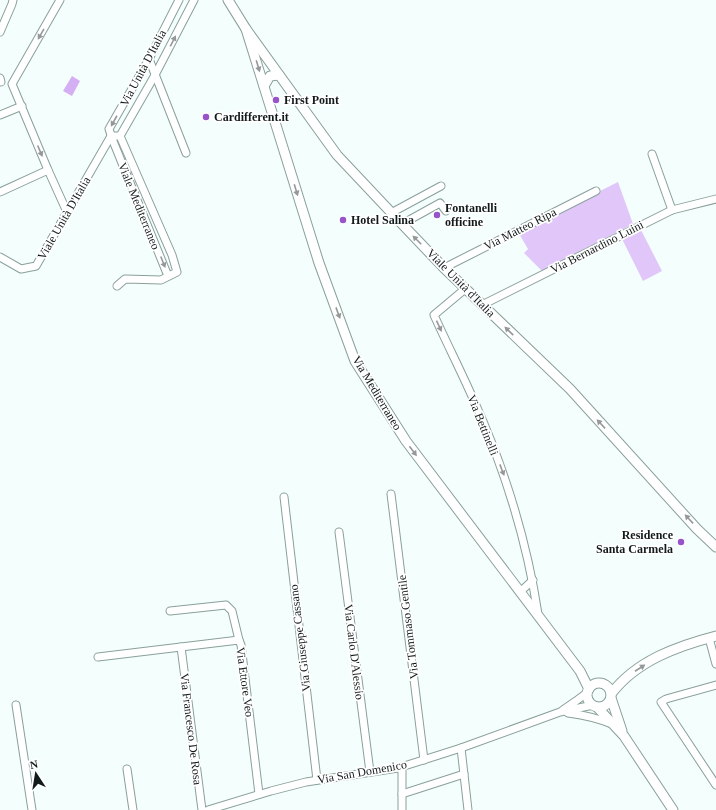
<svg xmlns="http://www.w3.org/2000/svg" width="716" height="810" viewBox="0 0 716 810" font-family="Georgia,serif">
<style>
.green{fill:#e1c6f9}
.water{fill:#d4aff4}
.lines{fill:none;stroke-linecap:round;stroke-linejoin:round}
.minor-casing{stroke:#89a09b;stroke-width:9}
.major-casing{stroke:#89a09b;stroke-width:11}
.minor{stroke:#fff;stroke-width:7}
.major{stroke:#fff;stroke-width:9}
.oneway{fill:#959898}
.poi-dot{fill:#9753c8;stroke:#fff;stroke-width:1.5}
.labels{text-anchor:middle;stroke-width:3.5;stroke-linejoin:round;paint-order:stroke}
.street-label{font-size:12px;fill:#131b1a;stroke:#fff}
.poi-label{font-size:12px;font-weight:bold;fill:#131b1a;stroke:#fff;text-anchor:start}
</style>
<rect width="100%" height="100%" fill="#f4fefc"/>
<g class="green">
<path d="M 618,182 L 633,224 L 542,271 L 524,253 L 528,249 L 518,232 Z"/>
<path d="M 641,230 L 662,271 L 643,281 L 622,239 Z"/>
</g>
<path class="water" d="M 72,76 L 80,81 L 72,96 L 63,91 Z"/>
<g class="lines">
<defs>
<g id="minor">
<path d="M 60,0 L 12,84 L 48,170 L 67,212"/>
<path d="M 0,32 L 12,4 L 13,0"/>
<path d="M 149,59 L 186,153"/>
<path d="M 0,78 L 1,82"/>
<path d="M 0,115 L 22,106"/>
<path d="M 111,136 L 120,136 L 172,255 L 177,272 L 161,280 L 125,279 L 117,286"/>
<path d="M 120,136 L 155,75 L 194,0"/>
<path d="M 652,154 L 672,210"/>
<path d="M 0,192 L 48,170"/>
<path d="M 391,213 L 441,186"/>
<path d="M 402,224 L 440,203 L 446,211"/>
<path d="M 0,257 L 21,269 L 36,266 L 111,136"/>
<path d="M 444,268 L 596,191"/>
<path d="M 168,276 L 113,141 L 109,129 L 149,59 L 179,0"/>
<path d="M 465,289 L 434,315 C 447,344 462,373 475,403 C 505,470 527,542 538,614"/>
<path d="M 482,305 L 672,210 L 716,199"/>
<path d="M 391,494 L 424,760"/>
<path d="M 284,497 L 317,780"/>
<path d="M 339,532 L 370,772"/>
<path d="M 520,592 L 533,580"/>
<path d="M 170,611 L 226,605 L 232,611 L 239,640"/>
<path d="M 709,638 L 716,664"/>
<path d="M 181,647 L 202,810"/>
<path d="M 98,657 L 239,640 L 241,645 L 259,794"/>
<path d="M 716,685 L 666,699 L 661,702 L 716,785"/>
<path d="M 16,705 L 32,810"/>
<path d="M 563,710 L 576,701 L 588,692"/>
<path d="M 568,713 C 584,715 597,718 612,724"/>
<path d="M 461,748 L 468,810"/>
<path d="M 402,767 L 402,810"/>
<path d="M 127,769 L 133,810"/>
<path d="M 402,794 L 464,774"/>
<path d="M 208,810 L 271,791 L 306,782 L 398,768 L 461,748 L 560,712 L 593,705"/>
</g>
<g id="major">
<path d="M 228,0 L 246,29 L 337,155 L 402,224 L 444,268 L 570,389 L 697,529 L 716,547"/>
<path d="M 246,29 L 319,263 L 355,361 L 406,441 L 580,671 L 589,689"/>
<path d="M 264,86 L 270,76 L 279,75"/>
<circle cx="599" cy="695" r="12"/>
<path d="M 611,694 C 636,661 677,646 716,636"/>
<path d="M 611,698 L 622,731"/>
<path d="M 597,707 L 624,736 L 673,810"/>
</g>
</defs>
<use href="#minor" class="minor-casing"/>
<use href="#major" class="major-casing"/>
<use href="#minor" class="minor"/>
<use href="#major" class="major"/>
</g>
<defs><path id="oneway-solid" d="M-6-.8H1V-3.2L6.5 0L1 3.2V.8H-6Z"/></defs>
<g class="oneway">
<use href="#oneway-solid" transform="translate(41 34) rotate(120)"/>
<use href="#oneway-solid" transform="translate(173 41) rotate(-63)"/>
<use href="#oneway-solid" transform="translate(258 66) rotate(73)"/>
<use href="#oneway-solid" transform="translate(114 121) rotate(119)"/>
<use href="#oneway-solid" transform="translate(40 151) rotate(67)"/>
<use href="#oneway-solid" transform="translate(296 190) rotate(73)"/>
<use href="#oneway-solid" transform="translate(417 240) rotate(-135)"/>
<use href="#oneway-solid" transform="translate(163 262) rotate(68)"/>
<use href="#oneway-solid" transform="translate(338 313) rotate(70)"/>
<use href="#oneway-solid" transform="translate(439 326) rotate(65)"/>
<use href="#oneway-solid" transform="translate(509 331) rotate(-136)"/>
<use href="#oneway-solid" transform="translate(601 424) rotate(-133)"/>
<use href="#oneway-solid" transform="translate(413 451) rotate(53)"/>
<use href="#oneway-solid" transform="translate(502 470) rotate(69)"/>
<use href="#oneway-solid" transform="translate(689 519) rotate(-133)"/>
<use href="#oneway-solid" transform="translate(640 668) rotate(-33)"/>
</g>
<g class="poi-dot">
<circle cx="276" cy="100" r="4"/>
<circle cx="206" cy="117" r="4"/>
<circle cx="437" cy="215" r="4"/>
<circle cx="343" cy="220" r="4"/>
<circle cx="681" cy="542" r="4"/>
</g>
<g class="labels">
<g class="street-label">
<text transform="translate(143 68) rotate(-62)" y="4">Via Unità D'Italia</text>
<text transform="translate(139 206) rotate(68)" y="4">Viale Mediterraneo</text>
<text transform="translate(64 218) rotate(-60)" y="4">Viale Unità D'Italia</text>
<text transform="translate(520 229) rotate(-27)" y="4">Via Matteo Ripa</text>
<text transform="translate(597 247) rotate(-27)" y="4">Via Bernardino Luini</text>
<text transform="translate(461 283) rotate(45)" y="4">Viale Unità d'Italia</text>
<text transform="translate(377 393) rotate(59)" y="4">Via Mediterraneo</text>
<text transform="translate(483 425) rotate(68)" y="4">Via Bettinelli</text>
<text transform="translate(408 627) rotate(-97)" y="4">Via Tommaso Gentile</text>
<text transform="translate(300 638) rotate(-97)" y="4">Via Giuseppe Cassano</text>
<text transform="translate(354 652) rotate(83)" y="4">Via Carlo D'Alessio</text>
<text transform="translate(245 682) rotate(82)" y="4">Via Ettore Veo</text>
<text transform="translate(191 729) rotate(83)" y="4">Via Francesco De Rosa</text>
<text transform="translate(362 772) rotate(-10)" y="4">Via San Domenico</text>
</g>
<g class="poi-label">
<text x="284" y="104">First Point</text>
<text x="214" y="121">Cardifferent.it</text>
<text x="445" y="212">Fontanelli<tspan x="445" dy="14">officine</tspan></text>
<text x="351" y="224">Hotel Salina</text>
<text x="673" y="539" text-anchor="end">Residence<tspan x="673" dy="14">Santa Carmela</tspan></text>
</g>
</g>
<g transform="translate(36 774) rotate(348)" stroke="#ffffff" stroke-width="3" paint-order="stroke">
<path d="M0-3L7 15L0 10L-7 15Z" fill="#131b1a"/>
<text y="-6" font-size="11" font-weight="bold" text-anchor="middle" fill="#131b1a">N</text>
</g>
</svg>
